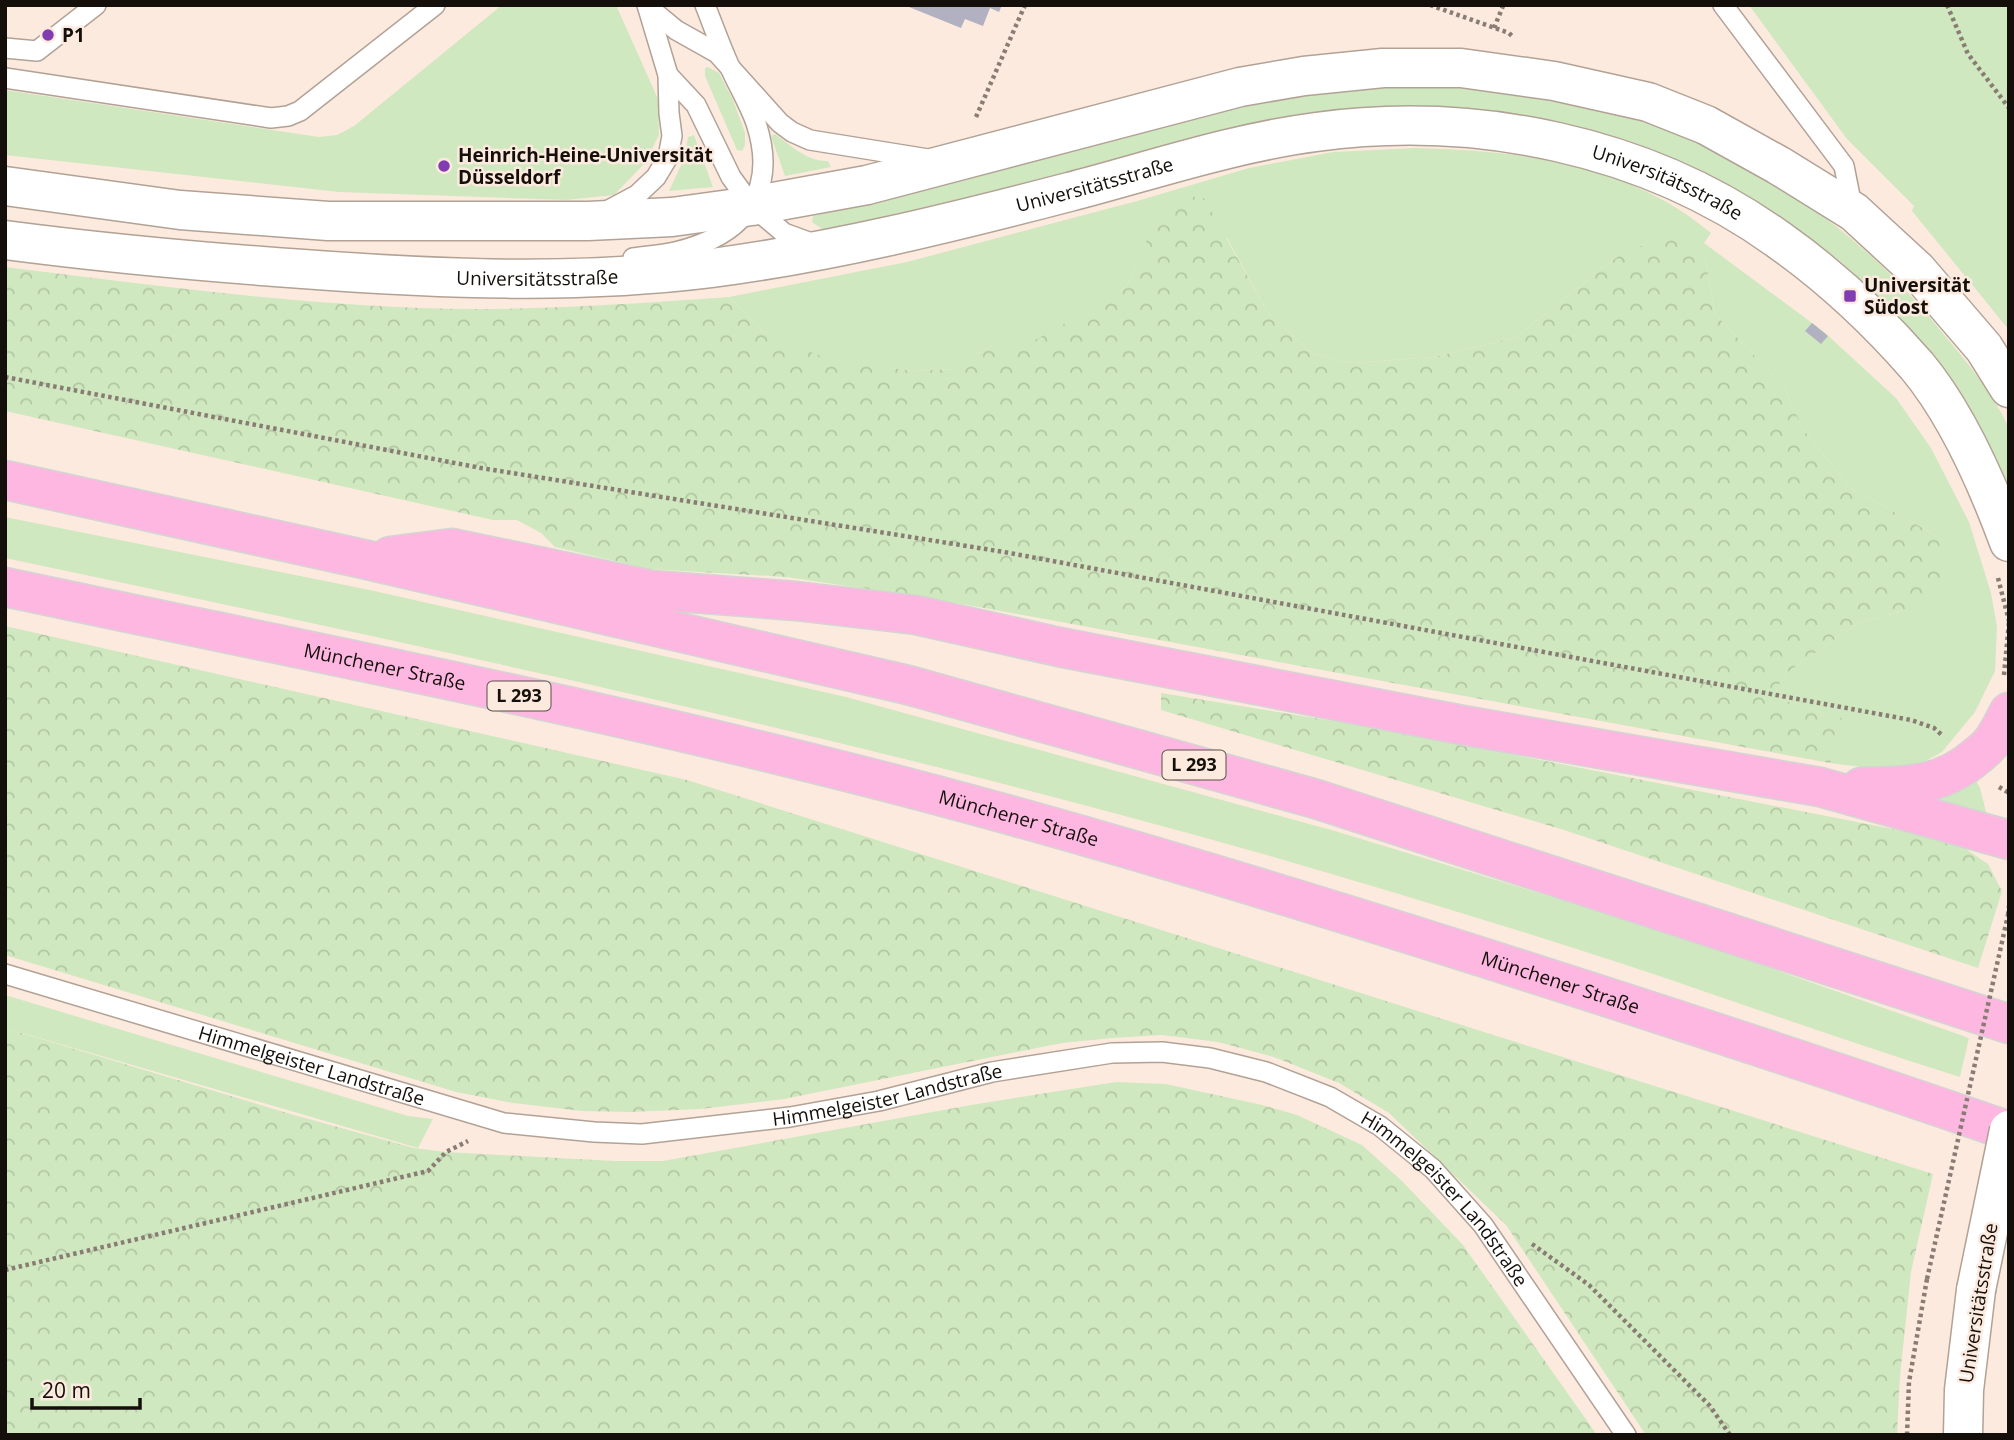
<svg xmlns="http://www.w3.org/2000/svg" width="2014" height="1440" viewBox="0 0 2014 1440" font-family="'Open Sans',sans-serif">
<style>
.green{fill:#d0e8bf}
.forest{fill:url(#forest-crowns)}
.building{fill:#b2b1c2}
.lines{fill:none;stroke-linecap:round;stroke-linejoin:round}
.lane-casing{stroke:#b2a296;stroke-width:22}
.secondary-casing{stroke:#b2a296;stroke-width:41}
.highway-casing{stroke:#d5d4d3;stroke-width:41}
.path{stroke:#887c74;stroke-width:4.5;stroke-dasharray:3.5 3.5;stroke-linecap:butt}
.lane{stroke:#fff;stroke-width:19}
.secondary{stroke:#fff;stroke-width:38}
.highway{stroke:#fdb7e1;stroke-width:38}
.secondary-bridge-casing{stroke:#b2a296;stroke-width:41;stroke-linecap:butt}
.path-bridge{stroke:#887c74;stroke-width:4.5;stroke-dasharray:3.5 3.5;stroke-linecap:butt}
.secondary-bridge{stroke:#fff;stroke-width:38}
.poi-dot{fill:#803cb0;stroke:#fceade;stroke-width:2.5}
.labels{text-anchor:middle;stroke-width:5;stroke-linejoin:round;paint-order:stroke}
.shield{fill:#fceade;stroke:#5a514a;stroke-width:2}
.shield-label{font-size:18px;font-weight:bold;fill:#140f0a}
.poi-label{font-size:19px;font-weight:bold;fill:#140f0a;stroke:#fceade;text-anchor:start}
.street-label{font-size:19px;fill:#140f0a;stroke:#fceade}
</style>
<defs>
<pattern id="forest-crowns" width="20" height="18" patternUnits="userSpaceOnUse" patternTransform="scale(1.75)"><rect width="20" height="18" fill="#d0e8bf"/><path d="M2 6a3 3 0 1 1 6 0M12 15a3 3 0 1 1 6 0" fill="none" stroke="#b2c6a3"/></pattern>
</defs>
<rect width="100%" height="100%" fill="#fceade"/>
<g class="green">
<path d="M 502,5 L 616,5 L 658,99 L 659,135 L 645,163 L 614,195 L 566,200 L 339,192 L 5,155 L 5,90 L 319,137 L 337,135 L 354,126 Z"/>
<path d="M 1749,5 L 2009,5 L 2009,330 L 1912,211 L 1914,206 L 1847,139 Z"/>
<path d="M 708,67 L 719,73 L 733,100 L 745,133 L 745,145 L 742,151 L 737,150 L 705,76 L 705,68 Z"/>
<path d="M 1383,83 C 1469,85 1557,91 1640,119 C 1724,147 1805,196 1871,256 C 1904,285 1932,320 1960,354 C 1973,370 2004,411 2009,430 C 2012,443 2009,473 2009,488 L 1969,412 L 1909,330 L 1879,297 L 1838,259 L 1795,228 L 1505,115 L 849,232 L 822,229 L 812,222 L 813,216 L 959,182 L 1184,120 L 1265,101 Z"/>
<path d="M 775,134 C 790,145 808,162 828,161 L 831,167 L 785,176 L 771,136 Z"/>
<path d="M 694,135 L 713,187 L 669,191 L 685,157 L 688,137 Z"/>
<path d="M 1415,148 C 1521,151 1626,162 1711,233 L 1704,243 L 1823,331 L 1896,398 L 1931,448 L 1969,522 L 1991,593 L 1997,627 L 1995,671 L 1975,712 L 1942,752 L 1918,765 L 1885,770 L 1830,763 L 1850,721 L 1776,698 L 1777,688 L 1785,674 L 1858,623 L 1907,610 L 1937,536 L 1849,487 L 1803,429 L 1784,387 L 1715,314 L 1705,257 L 1626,250 L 1516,337 L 1434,357 L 1352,363 L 1313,354 L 1268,313 L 1227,238 L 1143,251 L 1126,287 L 1089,311 L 1035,341 L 989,347 L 955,369 L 912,371 L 828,360 L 764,333 L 729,297 L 907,262 L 1137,201 L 1249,168 L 1333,152 Z"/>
<path d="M 5,517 L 370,590 L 846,697 L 1335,831 L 1674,934 L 1969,1038 L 1960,1077 C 1847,1042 1735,1001 1623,964 C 1504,925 1383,889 1263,854 C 848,736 426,647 5,558 Z"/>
<path d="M 1973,775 L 1980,788 L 1987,816 L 1930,800 Z"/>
<path d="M 5,995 L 408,1116 L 433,1119 L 418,1148 L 5,1028 Z"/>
</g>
<g class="forest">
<path d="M 1183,196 L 1204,198 L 1268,313 L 1313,354 L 1352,363 L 1434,357 L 1516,337 L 1626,250 L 1681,236 L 1705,257 L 1715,314 L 1784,387 L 1803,429 L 1849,487 L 1937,536 L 1947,570 L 1907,610 L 1858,623 L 1785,674 L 1777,688 L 1776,698 L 1851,721 L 1830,763 L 935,599 L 786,577 L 649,569 L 555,547 L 541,533 L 517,520 L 493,520 L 5,411 L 5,267 C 161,286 318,308 475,309 C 560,309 644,303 729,297 L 764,333 L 828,359 L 912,371 L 954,369 L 989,347 L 1035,340 L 1088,311 L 1126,287 L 1143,251 L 1157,209 Z"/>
<path d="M 5,626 L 687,780 L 1933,1174 L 1911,1272 L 1900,1376 L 1897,1435 L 1646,1435 L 1506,1225 L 1389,1113 L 1339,1083 L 1274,1057 L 1218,1042 L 1162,1035 L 1113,1038 L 1062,1043 L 784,1099 L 701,1109 L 630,1112 L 582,1111 L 513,1103 L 456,1092 L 5,955 Z"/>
<path d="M 1161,693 L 1377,728 L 1954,841 L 1988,864 L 2002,891 L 1978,968 L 1564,830 L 1161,710 Z"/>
<path d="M 5,1028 L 294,1115 L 414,1148 L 446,1152 L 615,1161 L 663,1161 L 971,1105 L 1116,1082 L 1166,1084 L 1262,1105 L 1297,1115 L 1362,1145 L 1402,1181 L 1463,1245 L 1597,1435 L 5,1435 Z"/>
</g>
<g class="building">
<path d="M 904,5 L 1002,5 L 999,12 L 990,8 L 983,26 L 965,19 L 961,28 Z"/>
<path d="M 1812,323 L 1828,336 L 1821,344 L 1805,331 Z"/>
</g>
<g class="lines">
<defs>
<g id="lane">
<path d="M 1723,5 L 1844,166 L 1853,211"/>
<path d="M 648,7 L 676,30 L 717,53 L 780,123 L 792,132 L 810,140 L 928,159"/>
<path d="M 5,48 L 37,51 L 96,5"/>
<path d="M 668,75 L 696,105 L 731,177 L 752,206 L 784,233 L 814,244"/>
<path d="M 5,78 L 271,118 L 288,116 L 300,111 L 435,5"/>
<path d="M 607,211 L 637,195 L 656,177 L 668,157 L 672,136 L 669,113 L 668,75 L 647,5"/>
<path d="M 633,258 C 647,256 661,255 675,252 C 743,236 779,193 756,123 C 749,103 737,84 729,65 C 720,45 713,25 705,5"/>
<path id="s1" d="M 5,974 L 504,1123 L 594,1132 L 642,1134 L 790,1117 L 879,1101 L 992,1072 L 1112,1053 L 1162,1052 L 1210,1058 L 1266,1072 L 1330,1097 L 1380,1126 L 1433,1169 L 1483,1225 L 1626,1435"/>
</g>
<g id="secondary">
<path d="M 5,186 L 180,210 L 328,221 L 588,221 L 672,217 L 752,206 L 867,185 L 1240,87 L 1304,76 L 1383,68 L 1461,68 L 1554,81 L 1648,102 L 1706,125 L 1778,165 L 1854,212 L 1917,270 L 1984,348 L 2009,388"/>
<path id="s2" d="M 5,240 C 104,253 203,262 303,269 C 438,279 577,285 712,268 C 833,252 950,223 1069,192 C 1150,171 1232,143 1316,132 C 1476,110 1647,145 1779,240 C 1830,276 1876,319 1917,366 C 1956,413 1988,485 2009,542"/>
<path d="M 1963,1435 L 1964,1390 L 1976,1290"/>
</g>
<g id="highway">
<path d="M 5,480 L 363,559 L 908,685 L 1316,799 L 2009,1024"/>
<path d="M 390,556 L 452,548 L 652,590 L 796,601 L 916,615 L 1059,647 L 1462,725 L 1820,787 L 2009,840"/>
<path id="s3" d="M 5,587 C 329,656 654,718 973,805 C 1154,854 1334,910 1513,967 C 1679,1020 1844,1074 2009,1131"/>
<path d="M 1861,787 C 1906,786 1942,787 1978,755 C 1983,751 1989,746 1993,740 C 1999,732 2004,721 2009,712"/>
</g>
</defs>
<use href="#lane" class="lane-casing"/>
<use href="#secondary" class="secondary-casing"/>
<use href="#highway" class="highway-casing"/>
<g class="path">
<path d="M 1430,5 L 1509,33 L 1513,37"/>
<path d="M 1947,5 L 1968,54 L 2009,108"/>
<path d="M 1494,28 L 1503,6"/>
<path d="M 976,117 L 1025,5"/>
<path d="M 5,377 L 481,468 L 1004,552 L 1911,720 L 1934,728 L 1943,736"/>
<path d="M 1998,578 L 2009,621"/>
<path d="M 2004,675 L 2009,622"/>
<path d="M 1999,787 L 2009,793"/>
<path d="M 2008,915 L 2009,906"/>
<path d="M 1532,1244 L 1589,1285 L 1710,1406 L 1730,1435"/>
<path d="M 5,1270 L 428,1171 L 446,1152 L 468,1141"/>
<path d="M 1907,1435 L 1909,1382 L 1927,1279"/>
</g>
<use href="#lane" class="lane"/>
<use href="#secondary" class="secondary"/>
<use href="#highway" class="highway"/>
<defs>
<path id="secondary-bridge" d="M 1976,1290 L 2009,1130"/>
</defs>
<use href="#secondary-bridge" class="secondary-bridge-casing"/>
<path class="path-bridge" d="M 1927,1279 L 2008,915"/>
<use href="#secondary-bridge" class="secondary-bridge"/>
</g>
<g class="poi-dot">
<circle cx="48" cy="35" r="7"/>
<circle cx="444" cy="166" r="7"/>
<rect x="1843" y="289" width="14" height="14" rx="3.5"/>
</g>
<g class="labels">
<g class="shield">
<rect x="487.5" y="681.5" width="63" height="29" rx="5"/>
<rect x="1162.5" y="750.5" width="63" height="29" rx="5"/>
</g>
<g class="shield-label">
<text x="519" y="702">L 293</text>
<text x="1194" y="771">L 293</text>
</g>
<g class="poi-label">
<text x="62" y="42">P1</text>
<text x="458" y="162">Heinrich-Heine-Universität<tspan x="458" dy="22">Düsseldorf</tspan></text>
<text x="1864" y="292">Universität<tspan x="1864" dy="22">Südost</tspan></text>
</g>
<g class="street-label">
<text dy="7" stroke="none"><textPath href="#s2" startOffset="1689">Universitätsstraße</textPath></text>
<text dy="7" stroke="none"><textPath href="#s2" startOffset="1101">Universitätsstraße</textPath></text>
<text dy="7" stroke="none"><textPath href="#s2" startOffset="534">Universitätsstraße</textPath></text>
<text dy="7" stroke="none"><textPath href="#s3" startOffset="388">Münchener Straße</textPath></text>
<text dy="7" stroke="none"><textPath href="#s3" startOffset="1040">Münchener Straße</textPath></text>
<text dy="7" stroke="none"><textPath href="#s3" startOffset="1606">Münchener Straße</textPath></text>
<text dy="7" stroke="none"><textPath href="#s1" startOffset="320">Himmelgeister Landstraße</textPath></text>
<text dy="7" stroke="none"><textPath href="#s1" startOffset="908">Himmelgeister Landstraße</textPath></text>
<text dy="7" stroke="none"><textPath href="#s1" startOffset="1517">Himmelgeister Landstraße</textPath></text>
<text transform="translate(1978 1303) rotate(-81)" y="7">Universitätsstraße</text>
</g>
</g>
<rect width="2014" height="1440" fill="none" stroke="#140f0a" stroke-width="14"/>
<path d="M32 1398v10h108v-10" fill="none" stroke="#140f0a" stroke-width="3.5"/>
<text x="42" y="1398" font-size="21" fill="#140f0a" stroke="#fceade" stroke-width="5" paint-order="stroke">20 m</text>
</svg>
